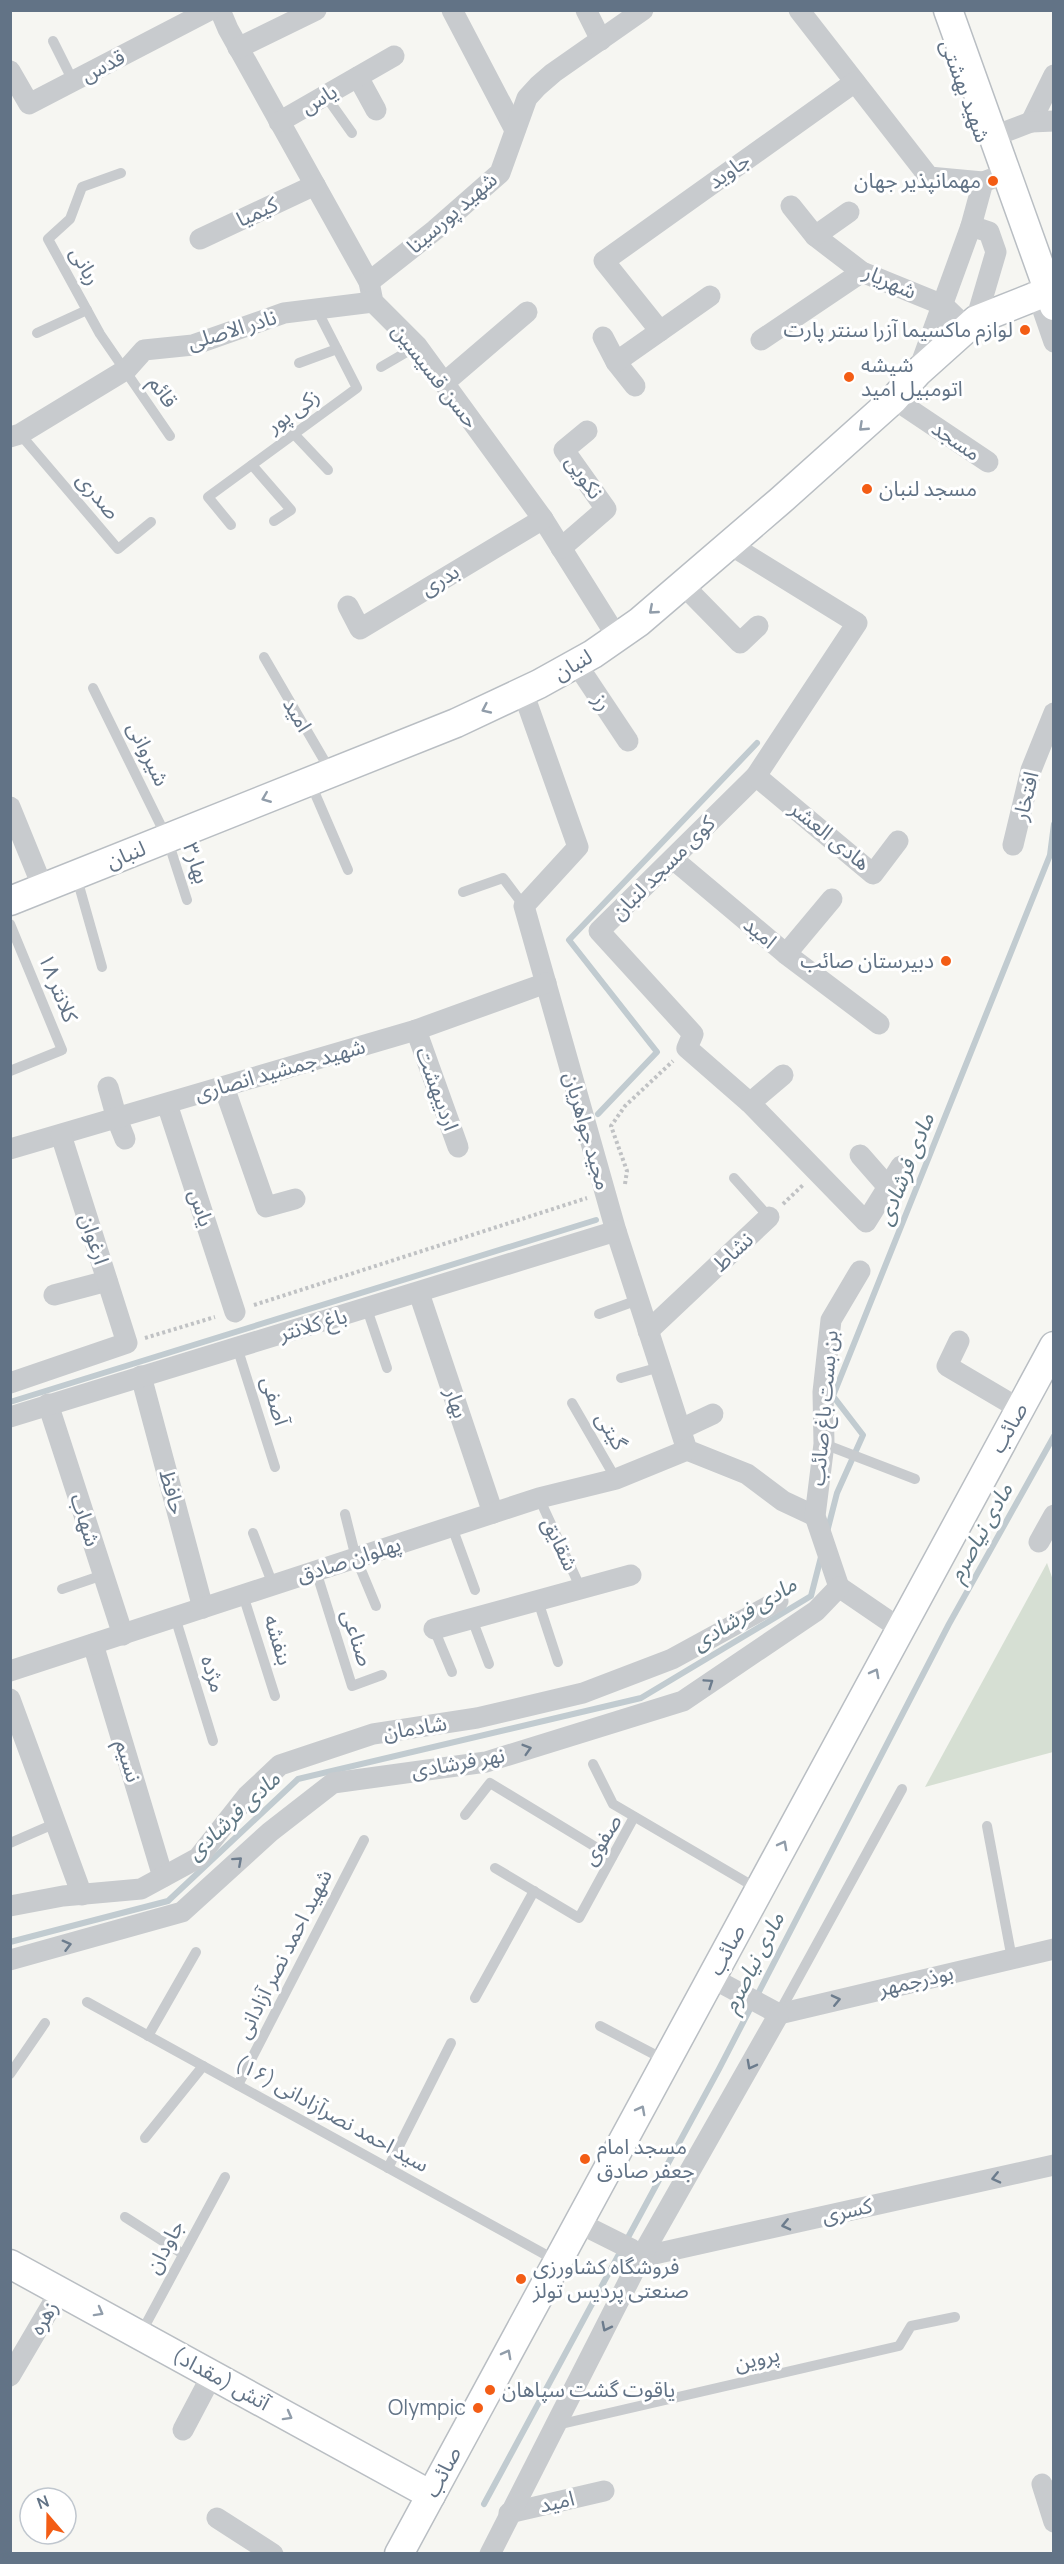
<svg xmlns="http://www.w3.org/2000/svg" width="1064" height="2564" viewBox="0 0 1064 2564" font-family="Manrope,'Noto Sans Arabic',sans-serif">
<style>
.green{fill:#d6dfd3}
.lines{fill:none;stroke-linecap:round;stroke-linejoin:round}
.stream{stroke:#c1cbd0;stroke-width:6}
.secondary-casing{stroke:#b9bec3;stroke-width:31}
.path{stroke:#c0c2c4;stroke-width:4;stroke-dasharray:3 3;stroke-linecap:butt}
.service{stroke:#c8cbce;stroke-width:10}
.minor{stroke:#c8cbce;stroke-width:21}
.secondary{stroke:#fff;stroke-width:28}
.oneway{stroke:#919daa}
.oneway2{stroke:#6c7c8d}
.poi-dot{fill:#f35d15;stroke:#fff;stroke-width:2}
.labels{text-anchor:middle;stroke-width:6;stroke-linejoin:round;paint-order:stroke}
.street-label{font-size:21px;fill:#627386;stroke:#fff}
.poi-label{font-size:21px;fill:#627386;stroke:#fff;text-anchor:start}
.water-label{font-size:22px;font-style:italic;fill:#5e7683;stroke:#fff}
</style>
<rect width="100%" height="100%" fill="#f6f6f2"/>
<path class="green" d="M 1047,1563 L 1054,1583 L 1053,1752 L 925,1787 Z"/>
<g class="lines">
<g class="stream">
<path d="M 598,1114 L 657,1052 L 569,940 L 757,743"/>
<path d="M 10,1402 L 596,1220"/>
<path d="M 827,1532 L 837,1493 L 863,1435 L 833,1396 L 1050,855 L 1054,824"/>
<path d="M 10,1942 L 168,1901 L 298,1779 L 641,1698 L 811,1596 L 821,1557"/>
<path d="M 484,2504 L 719,2069 L 949,1624 L 1054,1436"/>
</g>
<defs>
<g id="secondary">
<path d="M 948,10 L 1054,306"/>
<path d="M 10,901 L 456,723 L 539,684 L 593,654 L 639,622 L 780,501 L 894,399 L 918,372 L 976,320 L 1049,291"/>
<path d="M 10,2264 L 431,2495"/>
<path d="M 399,2554 L 1054,1346"/>
</g>
</defs>
<use href="#secondary" class="secondary-casing"/>
<g class="path">
<path d="M 625,1184 L 627,1171 L 611,1126 L 625,1106 L 673,1061"/>
<path d="M 783,1204 L 803,1185"/>
<path d="M 254,1305 L 587,1198"/>
<path d="M 145,1338 L 215,1317"/>
</g>
<g class="service">
<path d="M 53,41 L 73,81"/>
<path d="M 325,95 L 352,133"/>
<path d="M 121,173 L 82,187 L 70,219 L 48,239 L 100,334 L 170,436"/>
<path d="M 37,333 L 87,310"/>
<path d="M 299,363 L 337,349"/>
<path d="M 381,367 L 417,346"/>
<path d="M 20,434 L 118,549 L 151,522"/>
<path d="M 294,434 L 328,470"/>
<path d="M 252,465 L 291,510 L 274,521"/>
<path d="M 231,525 L 208,497 L 357,388 L 316,308"/>
<path d="M 264,657 L 331,772"/>
<path d="M 93,688 L 167,838 L 187,900"/>
<path d="M 310,782 L 348,870"/>
<path d="M 76,875 L 102,967"/>
<path d="M 463,892 L 503,878 L 524,906"/>
<path d="M 10,924 L 62,1050 L 10,1071"/>
<path d="M 734,1178 L 769,1217"/>
<path d="M 367,1309 L 387,1368"/>
<path d="M 599,1314 L 638,1300"/>
<path d="M 237,1347 L 275,1467"/>
<path d="M 621,1378 L 660,1367"/>
<path d="M 572,1403 L 616,1479"/>
<path d="M 824,1444 L 915,1479"/>
<path d="M 539,1498 L 581,1589"/>
<path d="M 345,1514 L 356,1558 L 376,1606"/>
<path d="M 452,1527 L 475,1590"/>
<path d="M 253,1533 L 273,1585"/>
<path d="M 316,1571 L 352,1686 L 382,1675"/>
<path d="M 62,1589 L 103,1575"/>
<path d="M 243,1595 L 275,1696"/>
<path d="M 538,1601 L 558,1662"/>
<path d="M 175,1617 L 213,1741"/>
<path d="M 472,1619 L 489,1664"/>
<path d="M 434,1629 L 452,1672"/>
<path d="M 593,1764 L 613,1804 L 758,1889"/>
<path d="M 465,1815 L 490,1783 L 612,1857"/>
<path d="M 987,1826 L 1012,1959"/>
<path d="M 10,1843 L 56,1823"/>
<path d="M 495,1868 L 579,1918 L 634,1817"/>
<path d="M 475,1998 L 534,1891"/>
<path d="M 87,2002 L 557,2261"/>
<path d="M 779,2013 L 902,1789"/>
<path d="M 600,2026 L 667,2061"/>
<path d="M 148,2036 L 196,1952"/>
<path d="M 10,2074 L 45,2023"/>
<path d="M 238,2085 L 364,1840"/>
<path d="M 145,2138 L 203,2066"/>
<path d="M 388,2168 L 451,2043"/>
<path d="M 125,2217 L 183,2254"/>
<path d="M 140,2335 L 225,2177"/>
<path d="M 557,2425 L 899,2346 L 911,2326 L 955,2317"/>
</g>
<g class="minor">
<path d="M 220,10 L 228,29 L 369,282 L 373,302 L 417,346 L 543,519 L 617,637"/>
<path d="M 452,10 L 515,130"/>
<path d="M 586,10 L 601,40"/>
<path d="M 799,10 L 929,177 L 983,182 L 1007,173"/>
<path d="M 238,48 L 316,10"/>
<path d="M 10,71 L 29,104 L 210,10"/>
<path d="M 358,77 L 376,110"/>
<path d="M 279,122 L 394,56"/>
<path d="M 1031,122 L 1054,75"/>
<path d="M 994,136 L 1031,122 L 1054,121"/>
<path d="M 791,206 L 815,236 L 862,272 L 943,305 L 967,328"/>
<path d="M 971,226 L 989,232 L 996,252 L 976,320"/>
<path d="M 815,236 L 849,212"/>
<path d="M 200,239 L 315,185"/>
<path d="M 369,282 L 435,230 L 500,173 L 527,98 L 538,86 L 553,73 L 643,10"/>
<path d="M 1036,290 L 1054,342"/>
<path d="M 660,331 L 604,261 L 855,82"/>
<path d="M 603,337 L 616,362 L 635,386"/>
<path d="M 761,340 L 862,272"/>
<path d="M 616,362 L 710,296"/>
<path d="M 919,369 L 971,226 L 983,182"/>
<path d="M 444,383 L 527,312"/>
<path d="M 894,399 L 988,462"/>
<path d="M 10,437 L 20,434 L 127,369 L 144,350 L 193,345 L 284,313 L 373,302"/>
<path d="M 729,544 L 857,623 L 756,776 L 599,931 L 693,1034 L 687,1048 L 750,1103 L 866,1222 L 901,1166"/>
<path d="M 561,548 L 606,509 L 564,450 L 587,431"/>
<path d="M 683,585 L 740,643 L 758,626"/>
<path d="M 348,606 L 360,629 L 543,519"/>
<path d="M 576,663 L 628,741"/>
<path d="M 523,692 L 578,847 L 524,906 L 616,1231 L 687,1450 L 747,1474 L 783,1501 L 815,1516"/>
<path d="M 756,776 L 873,874 L 898,841"/>
<path d="M 10,807 L 43,888"/>
<path d="M 1013,845 L 1031,770 L 1054,713"/>
<path d="M 673,859 L 786,954 L 879,1024"/>
<path d="M 786,954 L 832,899"/>
<path d="M 416,1030 L 458,1147"/>
<path d="M 108,1087 L 117,1119 L 125,1139"/>
<path d="M 224,1087 L 266,1207 L 295,1199"/>
<path d="M 750,1103 L 783,1075"/>
<path d="M 167,1104 L 235,1312"/>
<path d="M 10,1149 L 416,1030 L 546,983"/>
<path d="M 860,1155 L 888,1187"/>
<path d="M 419,1293 L 493,1513"/>
<path d="M 54,1295 L 107,1281"/>
<path d="M 648,1331 L 769,1217"/>
<path d="M 959,1341 L 947,1366 L 1020,1409"/>
<path d="M 141,1376 L 203,1608"/>
<path d="M 10,1383 L 127,1343 L 61,1135"/>
<path d="M 48,1404 L 123,1635"/>
<path d="M 10,1417 L 616,1231"/>
<path d="M 681,1429 L 713,1414"/>
<path d="M 1039,1542 L 1054,1515"/>
<path d="M 839,1587 L 815,1516 L 824,1444 L 823,1392 L 831,1320 L 860,1271"/>
<path d="M 839,1587 L 899,1628"/>
<path d="M 434,1629 L 631,1575"/>
<path d="M 93,1644 L 163,1877"/>
<path d="M 10,1671 L 539,1498 L 616,1479 L 687,1450"/>
<path d="M 10,1699 L 82,1895"/>
<path d="M 10,1906 L 63,1896 L 141,1889 L 198,1858 L 247,1796 L 280,1765 L 373,1734 L 477,1718 L 583,1693 L 672,1659 L 778,1601"/>
<path d="M 10,1960 L 182,1912 L 270,1832 L 333,1783 L 486,1762 L 683,1701 L 816,1611 L 839,1587"/>
<path d="M 712,1978 L 779,2014"/>
<path d="M 779,2014 L 1054,1949"/>
<path d="M 579,2223 L 631,2249 L 641,2257 L 1054,2165"/>
<path d="M 10,2376 L 60,2291"/>
<path d="M 183,2430 L 212,2375"/>
<path d="M 1042,2484 L 1054,2522"/>
<path d="M 509,2513 L 604,2491"/>
<path d="M 217,2518 L 273,2554"/>
<path d="M 490,2554 L 641,2257 L 779,2014"/>
</g>
<use href="#secondary" class="secondary"/>
</g>
<defs><path id="oneway-chevron" d="M-2-3.5L2.5 0L-2 3.5" fill="none" stroke-width="1.6" stroke-linecap="round" stroke-linejoin="round" transform="scale(1.5)"/></defs>
<g class="oneway">
<use href="#oneway-chevron" transform="translate(863 427) rotate(137)"/>
<use href="#oneway-chevron" transform="translate(653 610) rotate(139)"/>
<use href="#oneway-chevron" transform="translate(486 709) rotate(155)"/>
<use href="#oneway-chevron" transform="translate(266 798) rotate(158)"/>
<use href="#oneway-chevron" transform="translate(875 1673) rotate(-62)"/>
<use href="#oneway-chevron" transform="translate(783 1845) rotate(-62)"/>
<use href="#oneway-chevron" transform="translate(641 2110) rotate(-62)"/>
<use href="#oneway-chevron" transform="translate(99 2312) rotate(29)"/>
<use href="#oneway-chevron" transform="translate(507 2354) rotate(-62)"/>
<use href="#oneway-chevron" transform="translate(288 2416) rotate(29)"/>
</g>
<g class="oneway2">
<use href="#oneway-chevron" transform="translate(709 1683) rotate(-34)"/>
<use href="#oneway-chevron" transform="translate(527 1749) rotate(-17)"/>
<use href="#oneway-chevron" transform="translate(238 1861) rotate(-42)"/>
<use href="#oneway-chevron" transform="translate(67 1945) rotate(-15)"/>
<use href="#oneway-chevron" transform="translate(836 2000) rotate(-13)"/>
<use href="#oneway-chevron" transform="translate(751 2065) rotate(118)"/>
<use href="#oneway-chevron" transform="translate(996 2178) rotate(167)"/>
<use href="#oneway-chevron" transform="translate(786 2225) rotate(167)"/>
<use href="#oneway-chevron" transform="translate(606 2327) rotate(117)"/>
</g>
<g class="poi-dot">
<circle cx="993" cy="181" r="6"/>
<circle cx="1025" cy="330" r="6"/>
<circle cx="849" cy="377" r="6"/>
<circle cx="867" cy="489" r="6"/>
<circle cx="946" cy="961" r="6"/>
<circle cx="585" cy="2159" r="6"/>
<circle cx="521" cy="2279" r="6"/>
<circle cx="490" cy="2390" r="6"/>
<circle cx="478" cy="2408" r="6"/>
</g>
<g class="labels">
<g class="street-label">
<text transform="translate(103 66) rotate(-27)" y="7">قدس</text>
<text transform="translate(965 91) rotate(70)" y="7">شهید بهشتی</text>
<text transform="translate(319 99) rotate(-30)" y="7">یاس</text>
<text transform="translate(729 171) rotate(-35)" y="7">جاوید</text>
<text transform="translate(257 212) rotate(-25)" y="7">کیمیا</text>
<text transform="translate(452 213) rotate(-41)" y="7">شهید پورسینا</text>
<text transform="translate(85 266) rotate(61)" y="7">ربانی</text>
<text transform="translate(890 282) rotate(24)" y="7">شهریار</text>
<text transform="translate(232 330) rotate(-17)" y="7">نادر الاصلی</text>
<text transform="translate(435 376) rotate(52)" y="7">حسن قسیسین</text>
<text transform="translate(163 392) rotate(55)" y="7">قائم</text>
<text transform="translate(293 411) rotate(-36)" y="7">زکی پور</text>
<text transform="translate(956 441) rotate(34)" y="7">مسجد</text>
<text transform="translate(584 477) rotate(55)" y="7">نکویی</text>
<text transform="translate(98 496) rotate(50)" y="7">صدری</text>
<text transform="translate(440 580) rotate(-31)" y="7">بدری</text>
<text transform="translate(573 665) rotate(-30)" y="7">لنبان</text>
<text transform="translate(602 702) rotate(56)" y="7">رز</text>
<text transform="translate(297 715) rotate(60)" y="7">امید</text>
<text transform="translate(148 754) rotate(64)" y="7">شیروانی</text>
<text transform="translate(1026 796) rotate(-76)" y="7">افتخار</text>
<text transform="translate(830 836) rotate(39)" y="7">هادی العشر</text>
<text transform="translate(126 855) rotate(-22)" y="7">لنبان</text>
<text transform="translate(196 863) rotate(72)" y="7">بهار۳</text>
<text transform="translate(663 868) rotate(-45)" y="7">کوی مسجد لنبان</text>
<text transform="translate(760 933) rotate(40)" y="7">امید</text>
<text transform="translate(58 988) rotate(68)" y="7">کلانتر ۱۸</text>
<text transform="translate(280 1070) rotate(-16)" y="7">شهید جمشید انصاری</text>
<text transform="translate(437 1089) rotate(70)" y="7">اردیبهشت</text>
<text transform="translate(587 1131) rotate(74)" y="7">مجید جواهریان</text>
<text transform="translate(201 1208) rotate(72)" y="7">یاس</text>
<text transform="translate(94 1239) rotate(72)" y="7">ارغوان</text>
<text transform="translate(733 1252) rotate(-43)" y="7">نشاط</text>
<text transform="translate(313 1325) rotate(-16)" y="7">باغ کلانتر</text>
<text transform="translate(275 1401) rotate(73)" y="7">آصفی</text>
<text transform="translate(456 1403) rotate(71)" y="7">بهار</text>
<text transform="translate(824 1408) rotate(-85)" y="7">بن بست باغ صائب</text>
<text transform="translate(1009 1428) rotate(-61)" y="7">صائب</text>
<text transform="translate(611 1431) rotate(59)" y="7">گیتی</text>
<text transform="translate(172 1492) rotate(75)" y="7">حافظ</text>
<text transform="translate(85 1520) rotate(72)" y="7">شهاب</text>
<text transform="translate(560 1544) rotate(65)" y="7">شقایق</text>
<text transform="translate(349 1560) rotate(-18)" y="7">پهلوان صادق</text>
<text transform="translate(357 1638) rotate(72)" y="7">صناعی</text>
<text transform="translate(278 1640) rotate(73)" y="7">بنفشه</text>
<text transform="translate(213 1674) rotate(73)" y="7">مژده</text>
<text transform="translate(415 1728) rotate(-9)" y="7">شادمان</text>
<text transform="translate(128 1761) rotate(73)" y="7">نسیم</text>
<text transform="translate(458 1763) rotate(-10)" y="7">نهر فرشادی</text>
<text transform="translate(602 1840) rotate(-58)" y="7">صفوی</text>
<text transform="translate(727 1950) rotate(-62)" y="7">صائب</text>
<text transform="translate(284 1954) rotate(-63)" y="7">شهید احمد نصر آزادانی</text>
<text transform="translate(916 1981) rotate(-13)" y="7">بوذرجمهر</text>
<text transform="translate(332 2114) rotate(29)" y="7">سید احمد نصرآزادانی (۱۶)</text>
<text transform="translate(847 2211) rotate(-13)" y="7">کسری</text>
<text transform="translate(165 2247) rotate(-62)" y="7">جاودان</text>
<text transform="translate(44 2318) rotate(-60)" y="7">زهره</text>
<text transform="translate(757 2359) rotate(-13)" y="7">پروین</text>
<text transform="translate(221 2379) rotate(29)" y="7">آتش (مقداد)</text>
<text transform="translate(443 2472) rotate(-62)" y="7">صائب</text>
<text transform="translate(557 2502) rotate(-13)" y="7">امید</text>
</g>
<g class="poi-label">
<text x="981" y="188" text-anchor="end">مهمانپذیر جهان</text>
<text x="1013" y="337" text-anchor="end">لوازم ماکسیما آزرا سنتر پارت</text>
<text x="861" y="372">شیشه<tspan x="861" dy="24">اتومبیل امید</tspan></text>
<text x="879" y="496">مسجد لنبان</text>
<text x="934" y="968" text-anchor="end">دبیرستان صائب</text>
<text x="597" y="2154">مسجد امام<tspan x="597" dy="24">جعفر صادق</tspan></text>
<text x="533" y="2274">فروشگاه کشاورزی<tspan x="533" dy="24">صنعتی پردیس تولز</tspan></text>
<text x="502" y="2397">یاقوت گشت سپاهان</text>
<text x="466" y="2415" text-anchor="end">Olympic</text>
</g>
<g class="water-label">
<text transform="translate(905 1169) rotate(-68)" y="8">مادی فرشادی</text>
<text transform="translate(980 1532) rotate(-61)" y="8">مادی نیاصرم</text>
<text transform="translate(744 1613) rotate(-32)" y="8">مادی فرشادی</text>
<text transform="translate(233 1815) rotate(-43)" y="8">مادی فرشادی</text>
<text transform="translate(753 1962) rotate(-63)" y="8">مادی نیاصرم</text>
</g>
</g>
<rect width="1064" height="2564" fill="none" stroke="#627386" stroke-width="24"/>
<g transform="translate(48 2516) rotate(340)"><circle r="28" fill="#ffffff" stroke="#c0c7cf" stroke-width="1.5"/>
<path d="M0-4.5L10 22L0 15L-10 22Z" fill="#f35d15"/>
<text y="-9" font-size="16" font-weight="bold" text-anchor="middle" fill="#627386">N</text>
</g>
</svg>
